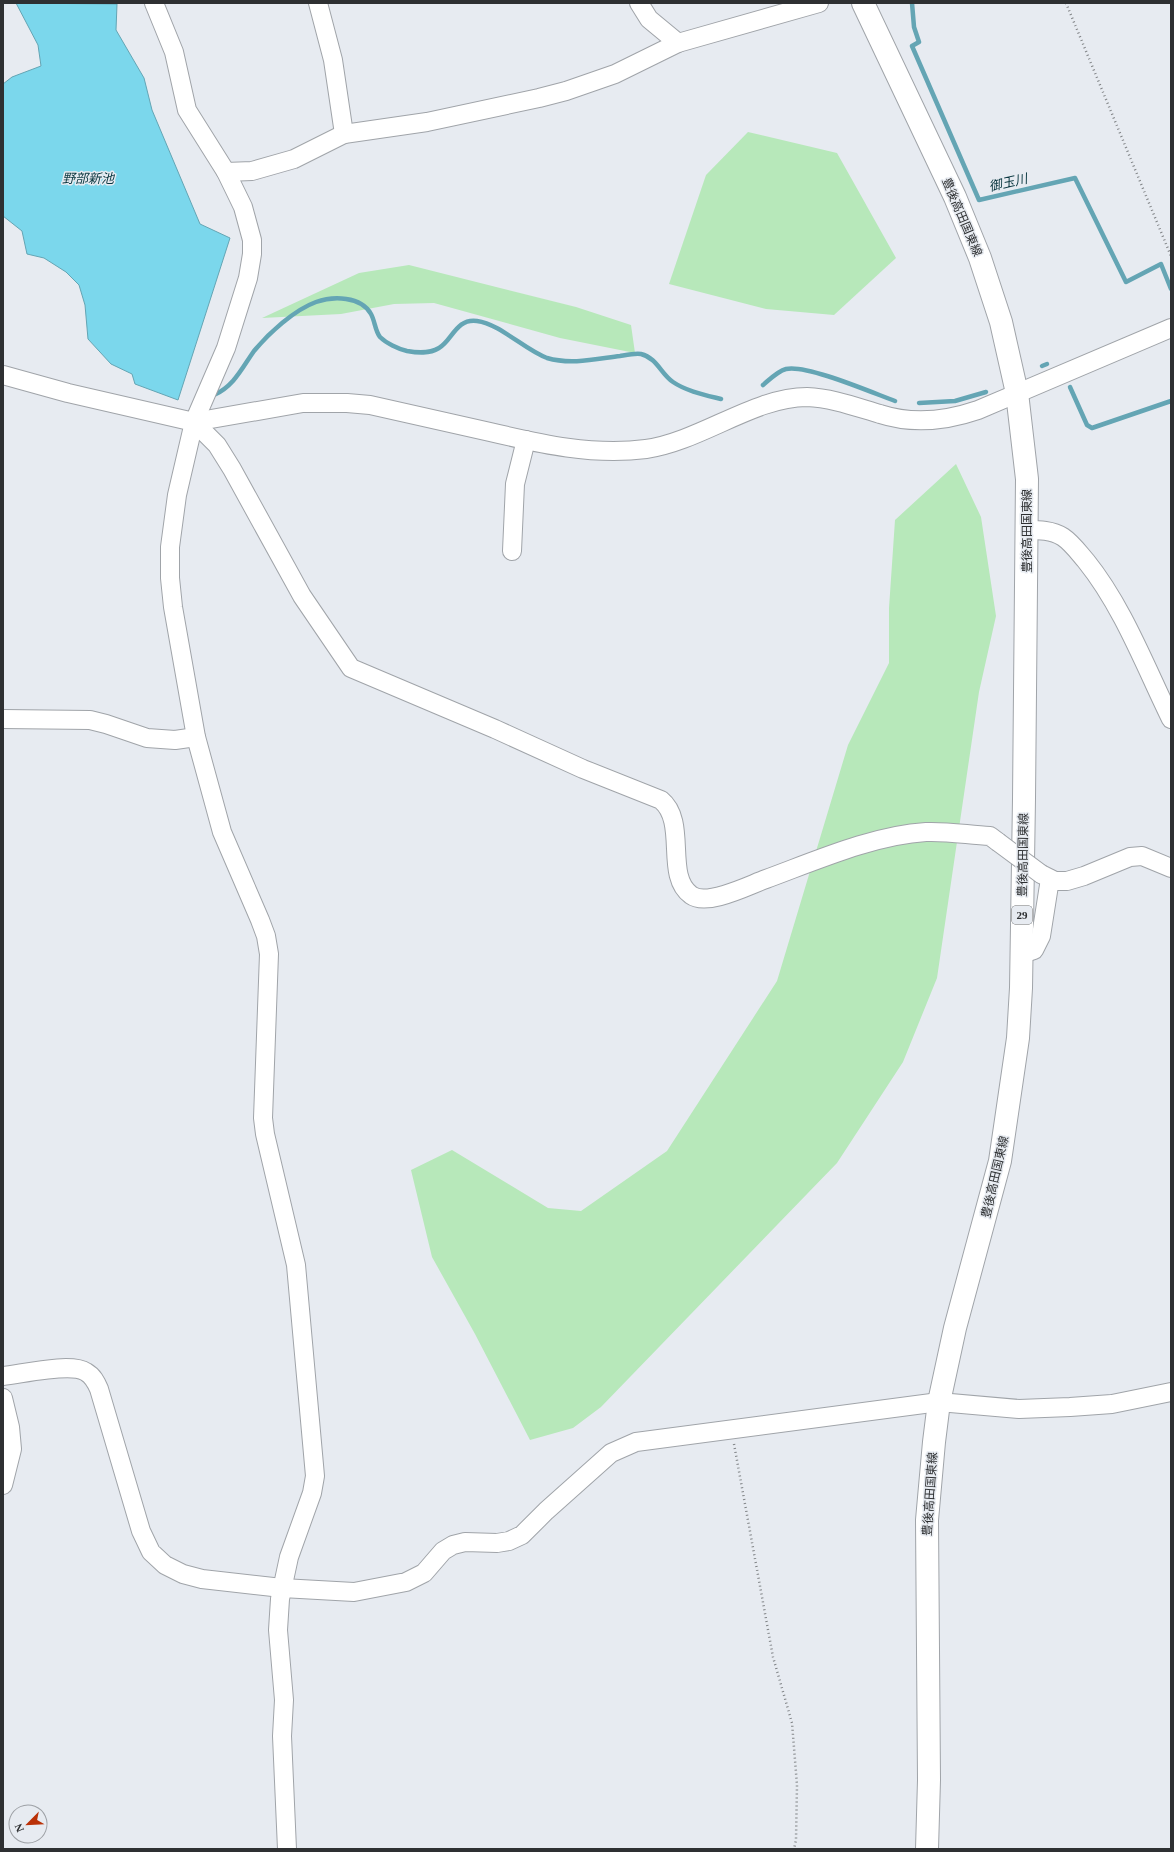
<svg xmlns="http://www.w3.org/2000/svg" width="1174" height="1852" viewBox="0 0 1174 1852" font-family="'Times New Roman','Noto Sans JP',serif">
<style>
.green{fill:#b7e8ba}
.water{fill:#7bd7ec;stroke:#64a5b4}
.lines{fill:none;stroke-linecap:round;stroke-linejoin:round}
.stream{stroke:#64a5b4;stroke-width:4.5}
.minor-casing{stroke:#a0a4a9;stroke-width:20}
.major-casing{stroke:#a0a4a9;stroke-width:24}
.path{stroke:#828588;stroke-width:2.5;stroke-dasharray:1 3;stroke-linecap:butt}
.minor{stroke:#fff;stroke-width:18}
.major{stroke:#fff;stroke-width:22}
.minor-bridge-casing{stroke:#a0a4a9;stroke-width:20;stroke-linecap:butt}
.minor-bridge{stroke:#fff;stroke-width:18}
.labels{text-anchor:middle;stroke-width:3;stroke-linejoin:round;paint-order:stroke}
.shield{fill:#e7ebf1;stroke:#66686b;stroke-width:1}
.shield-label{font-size:11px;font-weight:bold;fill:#2e3032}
.street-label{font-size:12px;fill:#2e3032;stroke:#e7ebf1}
.water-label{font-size:13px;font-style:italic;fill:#09363f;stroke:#e7ebf1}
</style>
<rect width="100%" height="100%" fill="#e7ebf1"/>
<g class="green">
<path d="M 748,132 L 837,153 L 896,258 L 834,315 L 766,309 L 669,284 L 706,175 Z"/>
<path d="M 409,265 L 576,307 L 631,325 L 635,353 L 560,338 L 434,303 L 394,304 L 341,314 L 262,318 L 359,273 Z"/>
<path d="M 956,464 L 981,517 L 996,616 L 979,692 L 937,978 L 903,1062 L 837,1163 L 601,1407 L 573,1428 L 530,1440 L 475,1334 L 432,1257 L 411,1170 L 452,1150 L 548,1208 L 581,1211 L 667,1151 L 777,981 L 848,745 L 889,663 L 889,608 L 895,520 Z"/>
</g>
<path class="water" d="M 16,3 L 117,4 L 116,30 L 144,78 L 152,110 L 200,224 L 230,238 L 178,400 L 135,384 L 132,374 L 111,364 L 88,339 L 85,305 L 79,285 L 66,272 L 44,258 L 27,254 L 22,231 L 3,216 L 3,84 L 12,77 L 41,66 L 38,45 Z"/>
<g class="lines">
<g class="stream">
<path d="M 912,3 L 914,27 L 919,42 L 912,46 L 979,200 L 1075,178 L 1126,282 L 1161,264 L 1171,289"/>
<path d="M 1042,366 L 1047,364"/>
<path d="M 763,385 C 770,379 778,371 786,369 C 806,364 873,393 895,401"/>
<path d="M 1070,387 L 1087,425 L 1092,428 L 1171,401"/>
<path d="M 214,395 C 234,386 242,368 254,351 C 269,333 294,310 316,302 C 333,296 361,296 371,314 C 375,321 375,331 380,337 C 386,343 398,349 407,351 C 418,353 429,354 439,348 C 452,341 456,318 477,321 C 500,324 525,350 547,358 C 571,365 596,359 620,356 C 626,355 635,353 641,354 C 657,358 661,374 673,382 C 686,391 705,395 721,399"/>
<path d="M 919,403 L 955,401 L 986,392"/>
</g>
<defs>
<g id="minor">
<path d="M 154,3 L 174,52 L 187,110 L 226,172 L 243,207 L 252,240 L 252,254 L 248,278 L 226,348 L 194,422 L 177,495 L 170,547 L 170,578 L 173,607 L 196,737 L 222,832 L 260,920 L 266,936 L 269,954 L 263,1118 L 265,1134 L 296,1265 L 315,1476 L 312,1493 L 289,1557 L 280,1599 L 278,1630 L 284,1700 L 282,1736 L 287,1849"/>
<path d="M 318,3 L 333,60 L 344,134"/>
<path d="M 639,3 L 649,19 L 678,43"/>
<path d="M 226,172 L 252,171 L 294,159 L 344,134 L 427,122 L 539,98 L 566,91 L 615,74 L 678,43 L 819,3"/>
<path d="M 3,375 L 68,393 L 194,422 L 303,403 L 347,403 L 370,405 C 410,414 450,423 490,432 C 541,444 593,456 646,449 C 701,441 754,397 807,397 C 832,398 856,407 880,414 C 914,425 946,421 978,410 L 1171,328"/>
<path d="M 194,422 L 217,445 L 232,469 L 302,596 L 351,668 L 495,729 L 583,769 L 661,800 C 688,822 664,876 691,895 C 707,907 749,885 766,879 C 815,861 874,835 926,832 C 947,831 969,835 990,836 L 998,842"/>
<path d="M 1027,530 C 1039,530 1052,530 1063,537 C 1072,543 1079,553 1086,561 C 1123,607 1145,666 1171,719"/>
<path d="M 512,551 L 515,484 L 526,440"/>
<path d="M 3,719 L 90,720 L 106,724 L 147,738 L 175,740 L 196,737"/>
<path d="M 1041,874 L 1055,881 L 1067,881 L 1084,876 L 1130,857 L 1142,856 L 1171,868"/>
<path d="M 1022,954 L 1034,950 L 1041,936 L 1050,879"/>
<path d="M 3,1376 C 22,1374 71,1362 86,1372 C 93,1376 96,1382 99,1389 L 141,1531 L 151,1552 L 165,1565 L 183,1574 L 202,1579 L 282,1588 L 354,1592 L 406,1582 L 424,1573 L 443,1551 L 453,1545 L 465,1542 L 497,1543 L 509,1541 L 522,1535 L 546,1511 L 611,1453 L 636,1442 L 939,1402 L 1019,1409 L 1070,1407 L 1112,1404 L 1171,1392"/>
<path d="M 3,1398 L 10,1427 L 12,1449 L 3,1485"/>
</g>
<path id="major" d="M 863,3 L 955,197 L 980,258 L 1001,322 L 1017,393 L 1027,479 L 1024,799 L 1021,988 L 1018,1038 L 1000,1161 L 955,1328 L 939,1402 L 934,1442 L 927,1520 L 929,1780 L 927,1849"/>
</defs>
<use href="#minor" class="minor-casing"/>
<use href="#major" class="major-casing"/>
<g class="path">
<path d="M 1066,3 L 1171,256"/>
<path d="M 734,1444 L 773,1657 L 792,1723 L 797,1785 L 796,1840 L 794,1849"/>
</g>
<use href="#minor" class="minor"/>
<use href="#major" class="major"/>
<defs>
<path id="minor-bridge" d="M 998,842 L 1041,874"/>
</defs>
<use href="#minor-bridge" class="minor-bridge-casing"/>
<use href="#minor-bridge" class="minor-bridge"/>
</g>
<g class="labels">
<rect class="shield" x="1012" y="906" width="20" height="18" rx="3"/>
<g class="shield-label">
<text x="1022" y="919">29</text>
</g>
<g class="street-label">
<text transform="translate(962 217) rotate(67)" y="4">豊後高田国東線</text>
<text transform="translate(1027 531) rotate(-90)" y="4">豊後高田国東線</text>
<text transform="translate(1023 855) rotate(-89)" y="4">豊後高田国東線</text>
<text transform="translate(995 1177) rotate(-77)" y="4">豊後高田国東線</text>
<text transform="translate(930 1494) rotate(-86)" y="4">豊後高田国東線</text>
</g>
<g class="water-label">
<text x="88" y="183">野部新池</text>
<text transform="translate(1008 182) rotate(-13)" y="5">御玉川</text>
</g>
</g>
<rect width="1174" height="1852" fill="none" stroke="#2e3032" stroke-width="8"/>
<g transform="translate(28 1824) rotate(246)"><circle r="19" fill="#e7ebf1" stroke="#9da0a5"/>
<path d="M0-3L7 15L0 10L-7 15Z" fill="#ba3107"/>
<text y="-6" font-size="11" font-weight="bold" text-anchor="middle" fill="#2e3032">N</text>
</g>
</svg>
